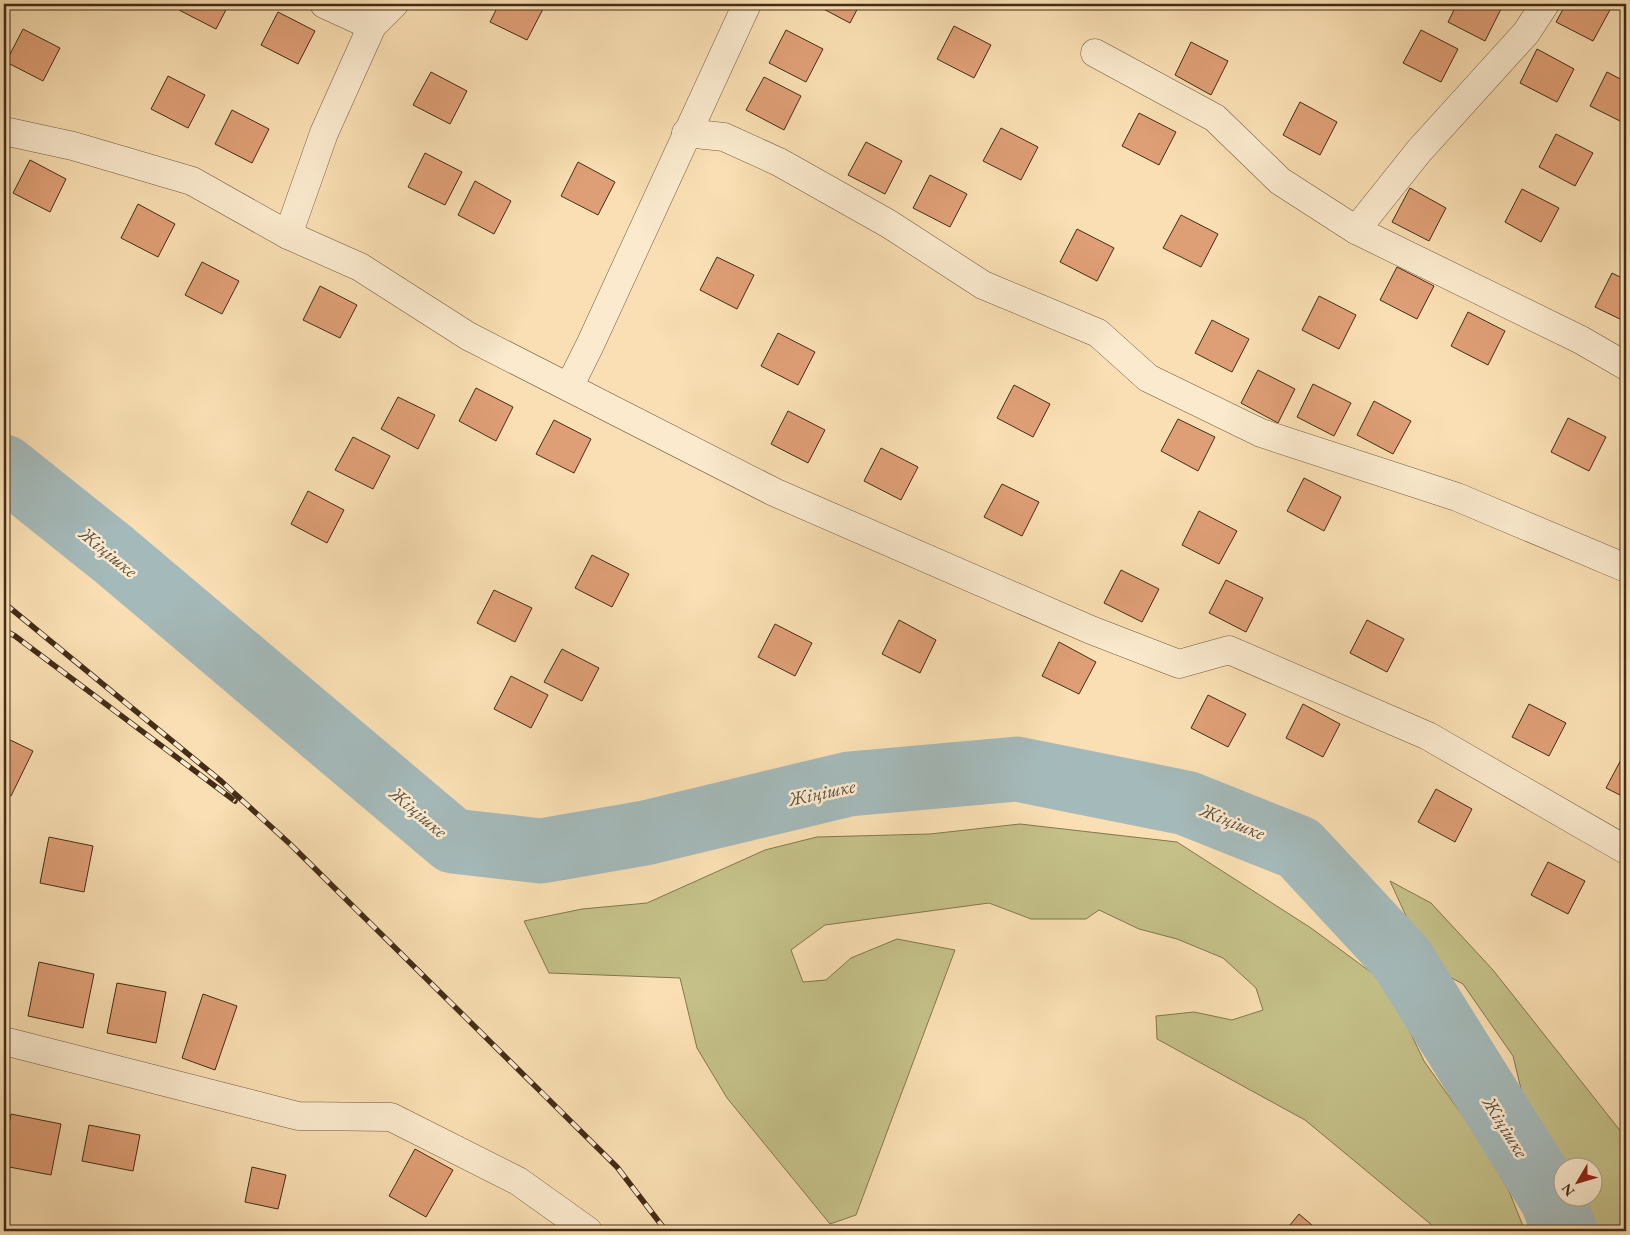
<svg xmlns="http://www.w3.org/2000/svg" width="1630" height="1235" viewBox="0 0 1630 1235" font-family="'EB Garamond',serif">
<style>
.green{fill:#c4c088;stroke:#847650}
.lines{fill:none;stroke-linecap:round;stroke-linejoin:round}
.river{stroke:#a4b9b9;stroke-width:65}
.building{fill:#df9f76;stroke:#442c17}
.minor-casing{stroke:#71593e;stroke-width:29}
.minor{stroke:#fbeace;stroke-width:28}
.rail-casing{stroke:#442c17;stroke-width:5.5}
.rail{stroke:#fbeace;stroke-width:4;stroke-dasharray:11;stroke-linecap:butt}
.labels{text-anchor:middle;stroke-width:5;stroke-linejoin:round;paint-order:stroke}
.water-label{font-size:19px;font-style:italic;fill:#5c4f40;stroke:#fbeace}
</style>
<rect width="100%" height="100%" fill="#f9dfb3"/>
<filter id="stains"><feTurbulence type="fractalNoise" baseFrequency=".004" numOctaves="4"/><feColorMatrix values="0 0 0 0 .2 0 0 0 0 .09 0 0 0 0 .02 0 0 0 .5 -.17"/></filter>
<radialGradient id="worn" r=".72"><stop offset=".6" stop-color="#630" stop-opacity="0"/><stop offset="1" stop-color="#630" stop-opacity=".3"/></radialGradient>
<g class="green">
<path d="M 1020,824 L 1177,842 L 1311,928 L 1387,984 L 1424,1061 L 1481,1142 L 1509,1191 L 1525,1231 L 1439,1231 L 1305,1120 L 1157,1039 L 1156,1016 L 1194,1012 L 1232,1020 L 1263,1010 L 1256,988 L 1223,958 L 1177,939 L 1139,929 L 1099,910 L 1086,919 L 1031,919 L 989,903 L 825,925 L 791,950 L 803,982 L 826,980 L 851,958 L 897,939 L 955,950 L 856,1215 L 830,1224 L 727,1098 L 697,1048 L 680,978 L 549,973 L 524,921 L 582,909 L 647,903 L 765,850 L 817,837 L 930,834 Z"/>
<path d="M 1390,881 L 1431,903 L 1493,970 L 1626,1138 L 1626,1231 L 1599,1231 L 1581,1198 L 1592,1198 L 1592,1168 L 1564,1167 L 1524,1101 L 1513,1056 L 1463,984 L 1429,966 Z"/>
</g>
<g class="lines">
<path class="river" d="M 4,467 L 113,554 L 453,841 L 541,851 L 645,833 L 849,784 L 1017,769 L 1186,803 L 1299,848 L 1402,959 L 1552,1199 L 1565,1231"/>
</g>
<g class="building">
<path d="M 182,4 L 229,4 L 216,29 L 179,10 Z"/>
<path d="M 499,4 L 537,4 L 544,7 L 527,40 L 490,22 Z"/>
<path d="M 814,4 L 860,4 L 850,23 Z"/>
<path d="M 1181,4 L 1193,4 L 1191,9 Z"/>
<path d="M 1457,4 L 1495,4 L 1502,7 L 1485,41 L 1448,22 Z"/>
<path d="M 1566,4 L 1602,4 L 1611,8 L 1593,41 L 1556,22 Z"/>
<path d="M 278,12 L 315,31 L 298,64 L 261,45 Z"/>
<path d="M 954,26 L 991,45 L 974,78 L 937,59 Z"/>
<path d="M 23,29 L 60,48 L 43,81 L 6,62 Z"/>
<path d="M 786,30 L 823,49 L 806,82 L 769,63 Z"/>
<path d="M 1421,30 L 1458,49 L 1441,82 L 1403,63 Z"/>
<path d="M 1191,42 L 1228,61 L 1211,95 L 1175,75 Z"/>
<path d="M 1537,49 L 1574,69 L 1557,102 L 1520,83 Z"/>
<path d="M 431,72 L 467,91 L 450,124 L 413,105 Z"/>
<path d="M 1607,72 L 1626,82 L 1626,124 L 1590,106 Z"/>
<path d="M 168,76 L 205,95 L 188,128 L 151,109 Z"/>
<path d="M 764,77 L 801,96 L 784,130 L 746,110 Z"/>
<path d="M 1300,102 L 1337,122 L 1320,155 L 1283,135 Z"/>
<path d="M 232,110 L 269,129 L 252,163 L 215,144 Z"/>
<path d="M 1139,113 L 1176,132 L 1159,165 L 1122,146 Z"/>
<path d="M 1001,128 L 1038,147 L 1021,180 L 983,161 Z"/>
<path d="M 1556,134 L 1593,153 L 1575,186 L 1539,167 Z"/>
<path d="M 866,142 L 902,161 L 885,194 L 848,175 Z"/>
<path d="M 425,153 L 462,172 L 445,205 L 408,187 Z"/>
<path d="M 30,160 L 66,179 L 50,212 L 13,193 Z"/>
<path d="M 578,162 L 615,182 L 598,215 L 561,196 Z"/>
<path d="M 930,175 L 967,194 L 950,227 L 913,208 Z"/>
<path d="M 475,181 L 511,201 L 494,234 L 458,215 Z"/>
<path d="M 1410,188 L 1446,208 L 1429,241 L 1392,222 Z"/>
<path d="M 1522,189 L 1559,208 L 1541,242 L 1505,222 Z"/>
<path d="M 138,204 L 175,224 L 158,257 L 121,238 Z"/>
<path d="M 1181,215 L 1218,234 L 1201,267 L 1163,248 Z"/>
<path d="M 1077,229 L 1114,248 L 1097,281 L 1060,262 Z"/>
<path d="M 717,257 L 754,275 L 737,309 L 700,290 Z"/>
<path d="M 202,262 L 239,281 L 222,314 L 185,295 Z"/>
<path d="M 1397,267 L 1434,286 L 1417,319 L 1380,300 Z"/>
<path d="M 1612,273 L 1626,280 L 1626,322 L 1595,307 Z"/>
<path d="M 320,286 L 357,305 L 340,338 L 303,320 Z"/>
<path d="M 1319,296 L 1356,315 L 1339,349 L 1302,330 Z"/>
<path d="M 1468,312 L 1505,331 L 1488,365 L 1451,346 Z"/>
<path d="M 1212,320 L 1249,339 L 1232,372 L 1195,353 Z"/>
<path d="M 778,333 L 815,352 L 798,385 L 761,366 Z"/>
<path d="M 1258,370 L 1295,389 L 1278,423 L 1241,403 Z"/>
<path d="M 1313,384 L 1351,403 L 1334,436 L 1297,417 Z"/>
<path d="M 1014,385 L 1050,404 L 1033,437 L 997,418 Z"/>
<path d="M 476,388 L 513,407 L 496,441 L 459,421 Z"/>
<path d="M 398,397 L 435,415 L 418,449 L 381,429 Z"/>
<path d="M 1374,401 L 1411,421 L 1393,454 L 1357,435 Z"/>
<path d="M 788,411 L 825,430 L 808,463 L 771,444 Z"/>
<path d="M 1568,418 L 1606,437 L 1589,471 L 1551,452 Z"/>
<path d="M 1178,419 L 1215,437 L 1198,471 L 1161,451 Z"/>
<path d="M 554,420 L 591,439 L 574,473 L 536,454 Z"/>
<path d="M 353,437 L 390,456 L 373,489 L 335,470 Z"/>
<path d="M 881,448 L 918,467 L 901,500 L 864,481 Z"/>
<path d="M 1304,478 L 1341,497 L 1324,531 L 1287,511 Z"/>
<path d="M 1002,484 L 1039,502 L 1022,536 L 984,517 Z"/>
<path d="M 308,491 L 344,510 L 327,543 L 291,524 Z"/>
<path d="M 1199,511 L 1237,531 L 1219,564 L 1182,545 Z"/>
<path d="M 592,555 L 629,574 L 612,607 L 575,588 Z"/>
<path d="M 1121,570 L 1159,589 L 1142,622 L 1104,603 Z"/>
<path d="M 1226,580 L 1263,598 L 1246,632 L 1209,613 Z"/>
<path d="M 494,590 L 532,608 L 515,642 L 477,623 Z"/>
<path d="M 899,620 L 936,640 L 920,673 L 882,654 Z"/>
<path d="M 1367,620 L 1404,639 L 1387,672 L 1350,653 Z"/>
<path d="M 775,624 L 812,643 L 795,676 L 758,657 Z"/>
<path d="M 1059,642 L 1096,662 L 1079,694 L 1042,676 Z"/>
<path d="M 562,649 L 599,668 L 582,701 L 544,682 Z"/>
<path d="M 511,676 L 548,695 L 531,728 L 494,709 Z"/>
<path d="M 1208,695 L 1246,714 L 1228,747 L 1191,728 Z"/>
<path d="M 1303,704 L 1340,724 L 1323,757 L 1286,738 Z"/>
<path d="M 1529,704 L 1566,723 L 1549,756 L 1512,737 Z"/>
<path d="M 4,737 L 33,751 L 11,796 L 4,792 Z"/>
<path d="M 1624,754 L 1626,756 L 1626,798 L 1606,788 Z"/>
<path d="M 1436,789 L 1472,809 L 1455,842 L 1418,822 Z"/>
<path d="M 49,837 L 93,846 L 84,892 L 40,883 Z"/>
<path d="M 1548,862 L 1585,881 L 1568,914 L 1531,895 Z"/>
<path d="M 39,962 L 94,974 L 83,1028 L 28,1016 Z"/>
<path d="M 117,983 L 166,992 L 156,1043 L 107,1033 Z"/>
<path d="M 203,994 L 237,1006 L 215,1070 L 182,1058 Z"/>
<path d="M 11,1114 L 61,1124 L 51,1175 L 4,1166 L 4,1150 Z"/>
<path d="M 89,1125 L 140,1135 L 133,1171 L 82,1161 Z"/>
<path d="M 415,1149 L 453,1170 L 426,1217 L 389,1196 Z"/>
<path d="M 252,1167 L 286,1175 L 278,1209 L 245,1202 Z"/>
<path d="M 1299,1214 L 1319,1231 L 1285,1231 Z"/>
</g>
<g class="lines">
<defs>
<g id="minor">
<path d="M 324,4 L 372,26 L 394,4"/>
<path d="M 1545,4 L 1526,33 L 1419,151 L 1356,230 L 1581,340 L 1626,366"/>
<path d="M 1095,53 L 1215,118 L 1280,181 L 1356,230"/>
<path d="M 4,131 L 73,146 L 192,181 L 288,235 L 324,133 L 372,26"/>
<path d="M 686,133 L 724,137 L 779,162 L 889,224 L 983,285 L 1098,333 L 1148,378 L 1261,433 L 1457,497 L 1626,568"/>
<path d="M 288,235 L 360,267 L 468,336 L 774,492 L 1091,630 L 1179,664 L 1229,650 L 1428,736 L 1626,850"/>
<path d="M 569,387 L 590,345 L 747,4"/>
<path d="M 4,1041 L 298,1116 L 391,1117 L 518,1181 L 588,1231"/>
</g>
</defs>
<use href="#minor" class="minor-casing"/>
<use href="#minor" class="minor"/>
<defs>
<g id="rail">
<path d="M 4,603 L 221,781 L 290,844 L 617,1167 L 666,1231"/>
<path d="M 4,630 L 15,636 L 235,801"/>
</g>
</defs>
<use href="#rail" class="rail-casing"/>
<use href="#rail" class="rail"/>
</g>
<g class="labels">
<g class="water-label">
<text transform="translate(109 552) rotate(39)" y="7">Жіңішке</text>
<text transform="translate(822 792) rotate(-12)" y="7">Жіңішке</text>
<text transform="translate(419 812) rotate(40)" y="7">Жіңішке</text>
<text transform="translate(1233 821) rotate(22)" y="7">Жіңішке</text>
<text transform="translate(1506 1127) rotate(58)" y="7">Жіңішке</text>
</g>
</g>
<rect width="1630" height="1235" fill="none" stroke="#f9dfb3" stroke-width="20"/>
<rect x="5" y="5" width="1620" height="1225" fill="none" stroke="#442c17" stroke-width="2.5"/>
<rect x="10" y="10" width="1610" height="1215" fill="none" stroke="#442c17"/>
<g transform="translate(1578 1182) rotate(232)"><circle r="24" fill="#fbeace" stroke="#b29e85"/>
<path d="M0-4L9 19L0 12L-9 19Z" fill="#8f2418"/>
<text y="-8" font-size="14" font-weight="bold" text-anchor="middle" fill="#442c17">N</text>
</g>
<rect width="100%" height="100%" filter="url(#stains)"/>
<rect width="100%" height="100%" fill="url(#worn)"/>
</svg>
